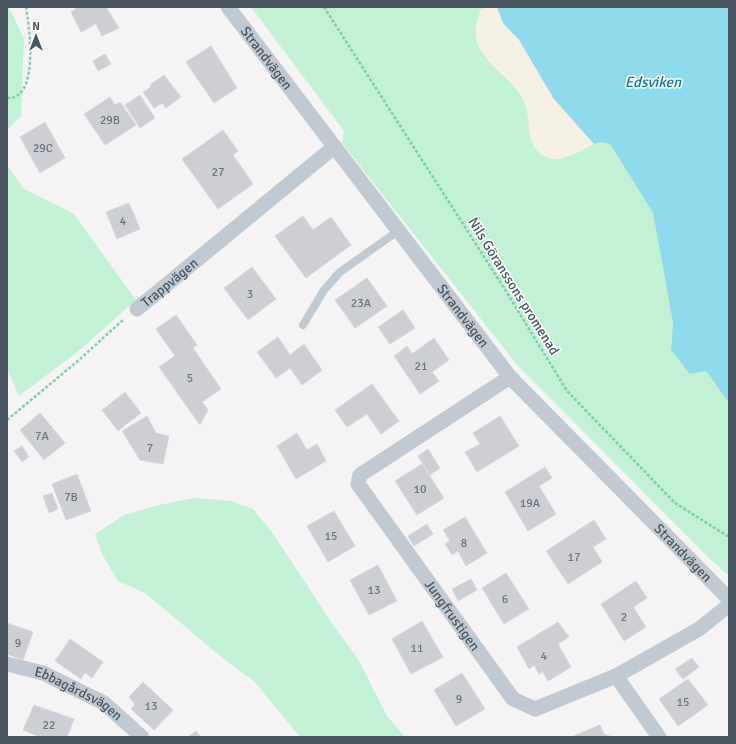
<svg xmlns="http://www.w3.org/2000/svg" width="736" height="744" viewBox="0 0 736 744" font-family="Signika,sans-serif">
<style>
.green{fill:#c3f1d5}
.sand{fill:#f5f0e5}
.water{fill:#90daee}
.building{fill:#cdcfd5;stroke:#d7d9de}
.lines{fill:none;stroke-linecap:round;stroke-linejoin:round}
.path{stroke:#7ad0a6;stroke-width:2.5;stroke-dasharray:3 2;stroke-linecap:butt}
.service{stroke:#c1cad2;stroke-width:8}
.minor{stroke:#c1cad2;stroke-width:15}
.labels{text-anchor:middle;stroke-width:3;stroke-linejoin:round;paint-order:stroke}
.number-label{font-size:12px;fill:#6b747e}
.street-label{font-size:14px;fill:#4a5661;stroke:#fff}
.water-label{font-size:15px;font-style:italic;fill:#0c7c9b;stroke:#fff}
</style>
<rect width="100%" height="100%" fill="#f5f3f3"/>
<g class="green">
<path d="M 7,7 L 9,7 L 24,39 L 21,116 L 7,130 Z"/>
<path d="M 251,7 L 497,7 L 503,23 L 594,144 L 601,142 L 610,144 L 653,213 L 673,323 L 671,350 L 706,371 L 729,403 L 729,576 L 709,558 L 518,366 L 342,143 L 344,131 Z"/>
<path d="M 7,165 L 24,189 L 73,213 L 136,300 L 76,353 L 19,396 L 7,369 Z"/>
<path d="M 194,498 L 231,501 L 253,509 L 274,535 L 335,628 L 358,659 L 387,716 L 405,737 L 300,737 L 255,682 L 225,660 L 145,593 L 118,581 L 102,554 L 95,534 L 124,515 L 159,505 Z"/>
</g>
<path class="sand" d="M 488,7 L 497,7 L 503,23 L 519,40 L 554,99 L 594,144 C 581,151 557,166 542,155 C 524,142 532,120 524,102 C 509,68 459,57 481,10 Z"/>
<path class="water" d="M 497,7 L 729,7 L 729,403 L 706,371 L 690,374 L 671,350 L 673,323 L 653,213 L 610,144 L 601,142 L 594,144 L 554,99 L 519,40 L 503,23 Z"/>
<g class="building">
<path d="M 75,7 L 106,7 L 119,28 L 102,36 L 96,24 L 81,32 L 71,12 L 76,9 Z"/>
<path d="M 211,46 L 237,88 L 214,103 L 186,62 Z"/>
<path d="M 105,54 L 111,64 L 98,71 L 93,61 Z"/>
<path d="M 164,75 L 181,97 L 166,108 L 162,103 L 154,108 L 143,92 L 151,87 L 150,85 Z"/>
<path d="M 140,95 L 155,118 L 140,128 L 125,105 Z"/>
<path d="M 110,97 L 115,105 L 120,102 L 136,125 L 105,145 L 84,114 Z"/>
<path d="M 45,122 L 65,158 L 40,173 L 20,137 Z"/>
<path d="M 223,130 L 238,151 L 233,155 L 253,184 L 218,209 L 182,159 Z"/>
<path d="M 129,203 L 140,229 L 117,239 L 106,212 Z"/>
<path d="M 303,216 L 313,230 L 331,217 L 351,245 L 306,278 L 275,236 Z"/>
<path d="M 252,267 L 276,299 L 248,320 L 224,288 Z"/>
<path d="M 367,278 L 387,306 L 355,328 L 335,300 Z"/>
<path d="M 403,310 L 415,328 L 390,344 L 378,327 Z"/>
<path d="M 176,315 L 197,345 L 193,348 L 221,389 L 202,402 L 208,410 L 200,425 L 159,367 L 175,356 L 156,329 Z"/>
<path d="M 278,337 L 290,355 L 304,344 L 322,370 L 302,385 L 290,368 L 276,378 L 257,352 Z"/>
<path d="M 434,338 L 449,360 L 432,372 L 439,381 L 420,394 L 394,356 L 407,346 L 412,354 Z"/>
<path d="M 372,384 L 399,421 L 381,434 L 367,414 L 347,427 L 335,410 Z"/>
<path d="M 125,392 L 141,413 L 118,431 L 102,410 Z"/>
<path d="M 40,413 L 65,443 L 44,460 L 20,430 Z"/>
<path d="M 147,416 L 156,433 L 169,436 L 163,464 L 140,460 L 122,431 Z"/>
<path d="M 500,416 L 519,446 L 477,472 L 465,452 L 480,444 L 473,433 Z"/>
<path d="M 297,433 L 307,450 L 317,444 L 326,461 L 296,479 L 277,446 Z"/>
<path d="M 22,446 L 29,457 L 22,462 L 14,451 Z"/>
<path d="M 428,449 L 440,468 L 430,475 L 418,456 Z"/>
<path d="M 422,464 L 444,498 L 417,515 L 395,481 Z"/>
<path d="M 545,467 L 552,478 L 539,486 L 556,514 L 528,531 L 505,492 Z"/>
<path d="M 77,474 L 91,511 L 66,520 L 52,484 Z"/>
<path d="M 52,493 L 58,509 L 49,513 L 43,496 Z"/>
<path d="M 334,511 L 355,546 L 328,562 L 307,526 Z"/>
<path d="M 465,517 L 487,553 L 466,566 L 458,551 L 452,555 L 445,544 L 450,541 L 443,530 Z"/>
<path d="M 594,520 L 606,539 L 593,547 L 602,562 L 568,584 L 546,551 Z"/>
<path d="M 427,524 L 433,534 L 414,546 L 408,536 Z"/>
<path d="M 378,565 L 397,601 L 369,615 L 350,580 Z"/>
<path d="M 506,573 L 529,609 L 504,624 L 482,588 Z"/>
<path d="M 471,579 L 477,590 L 458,601 L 452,589 Z"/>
<path d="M 636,581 L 647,598 L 633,607 L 646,627 L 624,641 L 601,604 Z"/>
<path d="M 422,621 L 443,657 L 411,674 L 392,639 Z"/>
<path d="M 558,622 L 569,637 L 558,644 L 571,667 L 548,681 L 543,672 L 539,674 L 534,665 L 529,669 L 517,647 Z"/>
<path d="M 7,623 L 33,632 L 23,660 L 7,654 Z"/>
<path d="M 70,639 L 103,662 L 92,678 L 85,673 L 81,679 L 55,661 Z"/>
<path d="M 692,658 L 699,667 L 683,679 L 675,669 Z"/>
<path d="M 462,673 L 485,709 L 456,726 L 434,690 Z"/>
<path d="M 688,679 L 708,705 L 678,726 L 659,699 Z"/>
<path d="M 143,682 L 173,710 L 154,730 L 131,709 L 135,704 L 129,697 Z"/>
<path d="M 34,705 L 74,719 L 67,737 L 40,737 L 23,730 Z"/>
<path d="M 600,725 L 604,734 L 612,737 L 571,737 Z"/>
<path d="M 196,731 L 201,737 L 188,737 Z"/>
</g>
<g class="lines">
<g class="path">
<path d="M 324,7 L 504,288 L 567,391 L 675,503 L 729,537"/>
<path d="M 7,98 C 40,100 29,26 26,7"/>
<path d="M 7,420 L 79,360 L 124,319"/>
</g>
<path class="service" d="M 303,325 L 324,290 L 340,272 L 398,231"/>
<g class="minor">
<path id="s1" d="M 228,7 L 510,377 L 729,599"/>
<path id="s2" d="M 137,309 L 334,147"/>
<path id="s3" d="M 510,377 L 360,475 L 358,484 L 513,699 L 535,709 L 616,676 L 699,629 L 729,605"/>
<path id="s4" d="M 7,664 L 43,673 L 104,703 L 142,737"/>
<path d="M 616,676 L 659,737"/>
</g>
</g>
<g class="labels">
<g class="number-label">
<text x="110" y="124">29B</text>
<text x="43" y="152">29C</text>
<text x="218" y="176">27</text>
<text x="123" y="225">4</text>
<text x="250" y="298">3</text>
<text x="361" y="307">23A</text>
<text x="421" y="370">21</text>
<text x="190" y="382">5</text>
<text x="42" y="440">7A</text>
<text x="150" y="452">7</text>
<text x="420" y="493">10</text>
<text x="71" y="501">7B</text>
<text x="530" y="507">19A</text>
<text x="331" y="540">15</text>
<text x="464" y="547">8</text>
<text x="574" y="561">17</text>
<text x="374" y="594">13</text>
<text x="505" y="603">6</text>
<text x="624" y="621">2</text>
<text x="18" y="647">9</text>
<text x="417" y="652">11</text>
<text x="544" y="660">4</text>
<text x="459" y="703">9</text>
<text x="683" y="706">15</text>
<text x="151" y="710">13</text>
<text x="49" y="729">22</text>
</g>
<g class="street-label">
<text dy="5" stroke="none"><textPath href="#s1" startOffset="64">Strandvägen</textPath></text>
<text dy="5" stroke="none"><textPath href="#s2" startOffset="42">Trappvägen</textPath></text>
<text transform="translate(514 286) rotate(58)" y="5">Nils Göranssons promenad</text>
<text dy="5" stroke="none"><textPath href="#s1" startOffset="388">Strandvägen</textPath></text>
<text dy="5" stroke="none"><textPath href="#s1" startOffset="712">Strandvägen</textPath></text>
<text dy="5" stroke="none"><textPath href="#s3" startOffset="350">Jungfrustigen</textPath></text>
<text dy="5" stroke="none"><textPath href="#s4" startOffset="78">Ebbagårdsvägen</textPath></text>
</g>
<g class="water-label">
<text x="653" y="87">Edsviken</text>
</g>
</g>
<rect width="736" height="744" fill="none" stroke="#4a5661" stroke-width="16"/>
<g transform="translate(36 36)" stroke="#ffffff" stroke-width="3" paint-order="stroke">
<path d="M0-3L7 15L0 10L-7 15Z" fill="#4a5661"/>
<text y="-6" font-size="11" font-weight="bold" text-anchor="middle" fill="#4a5661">N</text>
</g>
</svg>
